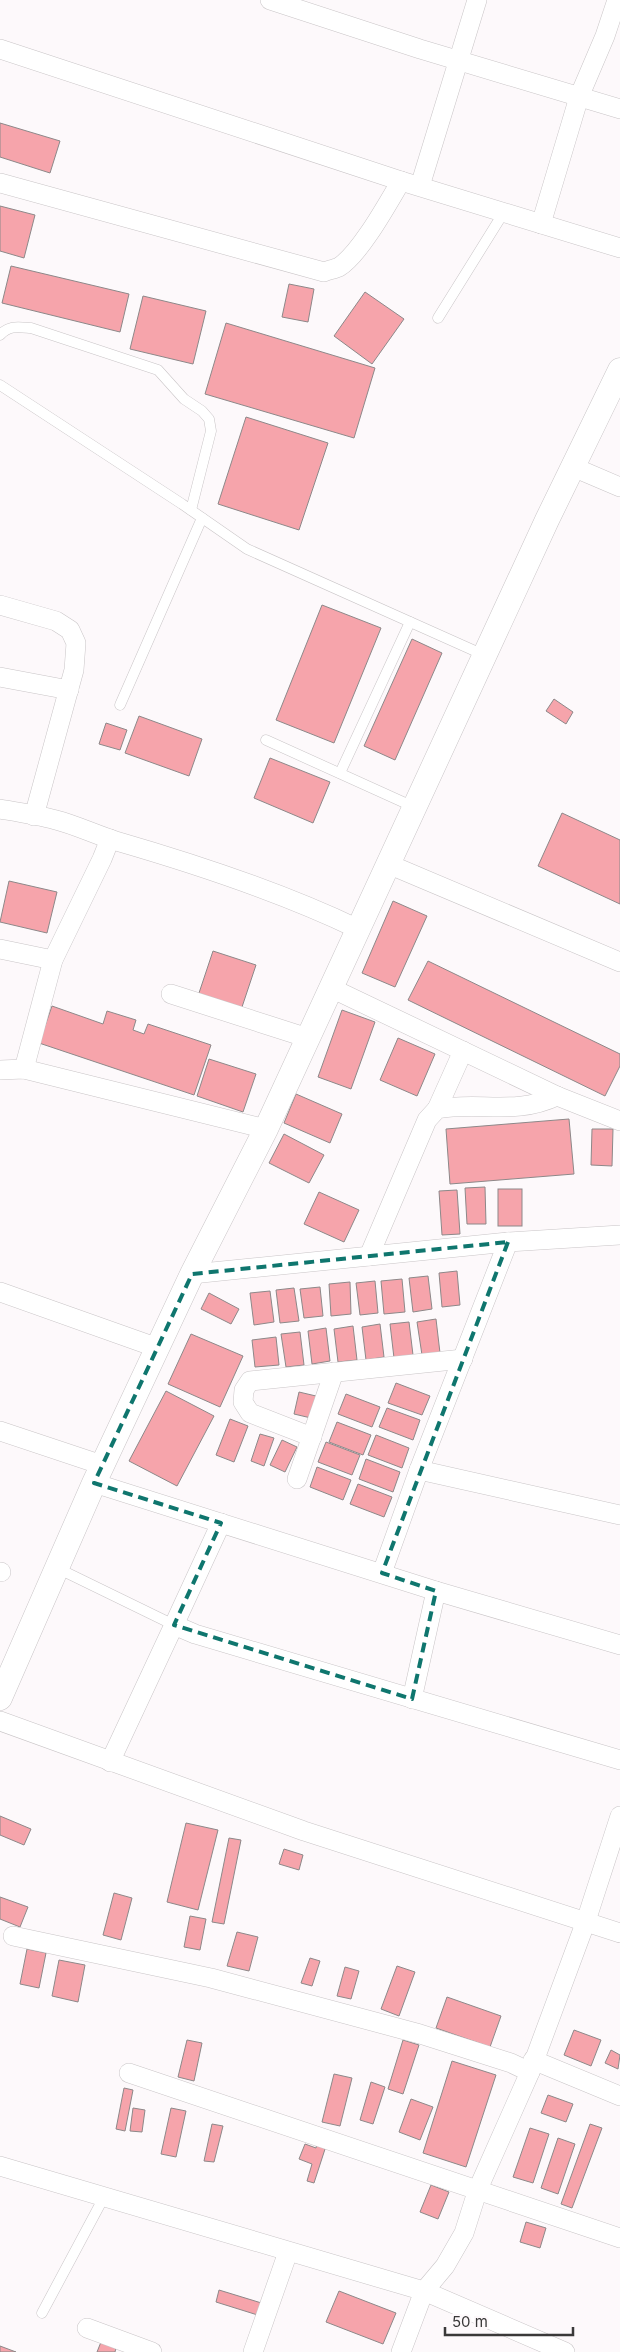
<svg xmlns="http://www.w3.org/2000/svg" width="620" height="2352" viewBox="0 0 620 2352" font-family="Inter,sans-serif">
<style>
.building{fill:#f6a4ab;stroke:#8d8889}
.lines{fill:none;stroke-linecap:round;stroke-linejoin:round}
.service-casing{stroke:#c9c5c7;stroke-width:11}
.minor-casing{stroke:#c9c5c7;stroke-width:20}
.tertiary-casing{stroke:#c9c5c7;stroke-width:25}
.service{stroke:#fff;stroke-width:10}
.minor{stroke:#fff;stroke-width:19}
.tertiary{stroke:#fff;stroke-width:24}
.marked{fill:none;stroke:#0f766e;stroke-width:4;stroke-dasharray:10 6;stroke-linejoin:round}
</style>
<rect width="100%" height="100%" fill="#fdf9fb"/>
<g class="building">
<path d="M 0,123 L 60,141 L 50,173 L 0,157 Z"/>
<path d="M 0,206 L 35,215 L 24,258 L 0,251 Z"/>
<path d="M 11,266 L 129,294 L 120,332 L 2,303 Z"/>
<path d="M 289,284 L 314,289 L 308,322 L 282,317 Z"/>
<path d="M 365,292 L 404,319 L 372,364 L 334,336 Z"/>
<path d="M 143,296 L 206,311 L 193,364 L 130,349 Z"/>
<path d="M 226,323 L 375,368 L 354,438 L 205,394 Z"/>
<path d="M 246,417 L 328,443 L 299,530 L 218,504 Z"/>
<path d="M 322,605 L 381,628 L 334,743 L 276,720 Z"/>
<path d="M 412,639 L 442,653 L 395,760 L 364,746 Z"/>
<path d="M 554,699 L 573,712 L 566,724 L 546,711 Z"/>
<path d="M 139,716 L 202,739 L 189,776 L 125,753 Z"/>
<path d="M 106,723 L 127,730 L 120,750 L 99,744 Z"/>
<path d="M 270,758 L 330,782 L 313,823 L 254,798 Z"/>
<path d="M 562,813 L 620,840 L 620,904 L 538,866 Z"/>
<path d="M 9,881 L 57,892 L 47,933 L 0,922 Z"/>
<path d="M 393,901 L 427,916 L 395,987 L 362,973 Z"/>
<path d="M 213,951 L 256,965 L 241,1010 L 198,996 Z"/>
<path d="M 428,961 L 620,1054 L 620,1066 L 605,1096 L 408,1000 Z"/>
<path d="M 52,1006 L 103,1024 L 107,1011 L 136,1020 L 133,1030 L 144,1034 L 148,1024 L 211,1045 L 194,1095 L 39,1043 Z"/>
<path d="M 342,1010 L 375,1022 L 351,1089 L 318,1077 Z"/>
<path d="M 398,1038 L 435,1054 L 417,1096 L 380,1080 Z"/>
<path d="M 209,1059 L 256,1074 L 243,1112 L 197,1096 Z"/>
<path d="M 296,1094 L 342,1114 L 330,1143 L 284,1123 Z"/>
<path d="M 569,1119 L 574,1174 L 450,1184 L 446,1129 Z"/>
<path d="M 592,1129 L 613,1129 L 612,1166 L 591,1165 Z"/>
<path d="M 284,1134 L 324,1155 L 309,1183 L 269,1163 Z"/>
<path d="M 485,1187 L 486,1224 L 467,1224 L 465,1188 Z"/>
<rect x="498" y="1189" width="24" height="37"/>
<path d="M 457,1190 L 460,1234 L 442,1235 L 439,1191 Z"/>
<path d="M 319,1192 L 359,1210 L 344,1242 L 304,1224 Z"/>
<path d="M 457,1271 L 460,1305 L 442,1307 L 439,1273 Z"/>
<path d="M 428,1276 L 432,1309 L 413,1312 L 409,1278 Z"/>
<path d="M 402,1279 L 405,1312 L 384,1314 L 381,1281 Z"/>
<path d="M 375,1281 L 378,1313 L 360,1315 L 356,1283 Z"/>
<path d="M 350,1282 L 351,1314 L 331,1316 L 329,1284 Z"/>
<path d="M 320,1287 L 323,1316 L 304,1318 L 300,1289 Z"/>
<path d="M 294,1288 L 299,1321 L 280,1323 L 276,1290 Z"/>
<path d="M 270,1291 L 274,1322 L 254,1325 L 250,1293 Z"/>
<path d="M 209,1293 L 239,1309 L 231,1324 L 201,1309 Z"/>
<path d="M 436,1319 L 440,1353 L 422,1355 L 417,1322 Z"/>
<path d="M 409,1322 L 413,1355 L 394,1358 L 390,1324 Z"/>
<path d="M 380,1324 L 384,1357 L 366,1360 L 362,1327 Z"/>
<path d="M 353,1326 L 357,1360 L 338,1362 L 334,1329 Z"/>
<path d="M 326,1328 L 330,1361 L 312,1364 L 308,1331 Z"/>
<path d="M 300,1332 L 304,1365 L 286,1367 L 281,1334 Z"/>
<path d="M 191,1334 L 243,1356 L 220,1407 L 168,1384 Z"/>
<path d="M 276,1337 L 279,1365 L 255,1367 L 252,1340 Z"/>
<path d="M 396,1383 L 430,1396 L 422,1415 L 388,1403 Z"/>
<path d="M 166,1391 L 214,1416 L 177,1486 L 129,1461 Z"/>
<path d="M 299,1392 L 316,1396 L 311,1418 L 294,1414 Z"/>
<path d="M 346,1394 L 380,1407 L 372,1427 L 338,1414 Z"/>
<path d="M 387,1408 L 420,1420 L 413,1440 L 379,1427 Z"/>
<path d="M 230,1419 L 248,1426 L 234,1462 L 216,1455 Z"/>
<path d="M 337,1422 L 371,1435 L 363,1455 L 329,1442 Z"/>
<path d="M 260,1434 L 274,1438 L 264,1466 L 251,1461 Z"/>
<path d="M 376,1435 L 409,1448 L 402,1468 L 368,1455 Z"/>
<path d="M 282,1440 L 297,1447 L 285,1472 L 270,1465 Z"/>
<path d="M 326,1442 L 360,1455 L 352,1475 L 318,1462 Z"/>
<path d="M 366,1459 L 400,1472 L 393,1492 L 359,1479 Z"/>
<path d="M 317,1467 L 351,1480 L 343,1500 L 310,1487 Z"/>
<path d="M 358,1484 L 392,1497 L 384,1517 L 350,1504 Z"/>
<path d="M 0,1816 L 31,1829 L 24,1845 L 0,1835 Z"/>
<path d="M 186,1823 L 218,1830 L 198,1910 L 167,1902 Z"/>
<path d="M 229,1838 L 241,1840 L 224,1924 L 212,1922 Z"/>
<path d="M 284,1849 L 303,1855 L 299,1870 L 279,1864 Z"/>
<path d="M 114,1893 L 132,1898 L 121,1940 L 103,1935 Z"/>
<path d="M 0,1897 L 28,1907 L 20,1927 L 0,1919 Z"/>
<path d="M 190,1916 L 206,1919 L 200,1950 L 184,1947 Z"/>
<path d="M 237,1932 L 258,1937 L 249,1971 L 227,1966 Z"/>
<path d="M 27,1949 L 46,1953 L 39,1988 L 20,1984 Z"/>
<path d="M 310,1958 L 320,1961 L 312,1986 L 301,1983 Z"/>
<path d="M 59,1960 L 85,1965 L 78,2002 L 52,1996 Z"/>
<path d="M 397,1966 L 415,1972 L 399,2016 L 381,2009 Z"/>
<path d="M 345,1967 L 359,1971 L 351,1999 L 337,1996 Z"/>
<path d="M 447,1997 L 501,2016 L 490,2047 L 436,2028 Z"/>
<path d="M 574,2030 L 601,2040 L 591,2066 L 564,2055 Z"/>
<path d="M 187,2040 L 202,2043 L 194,2081 L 178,2077 Z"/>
<path d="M 403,2040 L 419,2045 L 403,2094 L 388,2089 Z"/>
<path d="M 611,2050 L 620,2055 L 618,2069 L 605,2063 Z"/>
<path d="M 452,2061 L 496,2075 L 466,2167 L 423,2153 Z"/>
<path d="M 334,2074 L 352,2078 L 340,2126 L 322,2122 Z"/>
<path d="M 371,2082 L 385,2087 L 373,2124 L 360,2120 Z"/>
<path d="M 124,2088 L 133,2090 L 125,2131 L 116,2129 Z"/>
<path d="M 548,2095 L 573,2104 L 566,2122 L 541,2113 Z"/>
<path d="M 411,2099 L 433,2107 L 420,2140 L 399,2132 Z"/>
<path d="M 133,2108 L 145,2110 L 142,2132 L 130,2131 Z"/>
<path d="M 171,2108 L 186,2111 L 176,2157 L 161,2154 Z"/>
<path d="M 212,2124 L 223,2126 L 214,2162 L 204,2161 Z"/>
<path d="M 590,2124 L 602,2128 L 572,2208 L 561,2204 Z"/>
<path d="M 530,2128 L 549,2134 L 533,2183 L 513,2177 Z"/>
<path d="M 558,2138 L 575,2144 L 558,2194 L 541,2188 Z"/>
<path d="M 317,2143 L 326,2146 L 314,2183 L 307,2181 L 312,2164 L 299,2159 L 305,2144 L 316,2148 Z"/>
<path d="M 431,2185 L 449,2192 L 438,2219 L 420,2212 Z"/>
<path d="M 526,2222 L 546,2228 L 540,2248 L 520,2242 Z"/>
<path d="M 219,2290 L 268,2305 L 264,2317 L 216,2302 Z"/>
<path d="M 339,2291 L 396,2313 L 383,2344 L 326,2322 Z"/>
<path d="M 101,2342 L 116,2348 L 115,2352 L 97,2352 Z"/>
<path d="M 0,2346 L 16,2352 L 0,2352 Z"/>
</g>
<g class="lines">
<defs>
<g id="service">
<path d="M 438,318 L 504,212"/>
<path d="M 0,335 C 9,325 18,327 31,328 L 158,370 L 184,399 L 202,411 L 209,419 L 211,431 L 191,510"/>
<path d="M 0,385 L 182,504 L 247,549 L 484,655"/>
<path d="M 120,705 L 202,518"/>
<path d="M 266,740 L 414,807"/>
<path d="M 340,773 L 410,622"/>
<path d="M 57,1568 L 174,1625"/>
<path d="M 42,2313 L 104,2197"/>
</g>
<g id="minor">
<path d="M 270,0 L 420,49 L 620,109"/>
<path d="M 0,49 L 401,181 L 620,248"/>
<path d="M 0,183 L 324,272 C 329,270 335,269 339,267 C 360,254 388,203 401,181"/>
<path d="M 420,186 L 477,0"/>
<path d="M 541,224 L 579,97 L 605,36 L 617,0"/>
<path d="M 573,467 L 620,487"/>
<path d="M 0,605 L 56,621 L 70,630 L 76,643 L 74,670 L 34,816"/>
<path d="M 0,677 L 69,690"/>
<path d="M 0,809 C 18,812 38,815 56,820 C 76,825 96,835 116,841 C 199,865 281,892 358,929"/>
<path d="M 388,864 L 620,962"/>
<path d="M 0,949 L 53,960"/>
<path d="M 331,988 L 557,1096 L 620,1121"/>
<path d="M 171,994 L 308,1038"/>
<path d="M 24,1069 L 53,960 L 102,859 L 110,839"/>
<path d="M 0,1070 L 24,1069 L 266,1129"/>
<path d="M 437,1109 L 463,1051"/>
<path d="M 369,1256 L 427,1120 L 437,1109 C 479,1101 515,1116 557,1096"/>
<path d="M 192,1274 L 508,1242 L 620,1235"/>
<path d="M 0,1292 L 158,1348"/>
<path d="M 0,1431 L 102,1465"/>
<path d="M 312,1437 L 250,1413 L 243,1402 L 244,1390 L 250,1381 L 463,1359"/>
<path d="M 419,1470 L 620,1515"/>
<path d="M 297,1479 L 334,1372"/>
<path d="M 94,1483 L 436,1591 L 620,1645"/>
<path d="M 0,1572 L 1,1572"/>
<path d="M 382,1573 L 419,1470 L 508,1242"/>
<path d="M 174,1625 L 221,1523"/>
<path d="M 412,1699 L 436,1591"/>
<path d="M 0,1721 L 304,1831 L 620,1933"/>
<path d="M 110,1762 L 174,1625 L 195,1634 L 620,1760"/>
<path d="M 13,1936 L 211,1978 L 420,2034 L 511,2063 L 530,2072"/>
<path d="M 533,2060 L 620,2096"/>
<path d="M 129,2073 L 620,2238"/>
<path d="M 0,2166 L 424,2291 L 565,2352"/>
<path d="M 87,2328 L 152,2352"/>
<path d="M 253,2352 L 288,2252"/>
<path d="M 401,2352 L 424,2291 L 445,2266 L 464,2233 L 478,2189 L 530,2072 L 586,1921 L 620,1816"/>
</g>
<path id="tertiary" d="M 0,1698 L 94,1483 L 192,1274 L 266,1129 L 547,520 L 620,370"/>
</defs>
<use href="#service" class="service-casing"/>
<use href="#minor" class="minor-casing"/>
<use href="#tertiary" class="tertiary-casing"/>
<use href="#service" class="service"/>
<use href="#minor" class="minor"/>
<use href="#tertiary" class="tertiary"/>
</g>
<path class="marked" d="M 508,1242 L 382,1573 L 436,1591 L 412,1699 L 174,1625 L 221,1523 L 94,1483 L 192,1274 Z"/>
<path d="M445 2327v8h128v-8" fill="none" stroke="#3a3939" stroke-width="2.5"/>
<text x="452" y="2327" font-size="15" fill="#3a3939" stroke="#fdf9fb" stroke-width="4" paint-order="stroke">50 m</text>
</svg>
